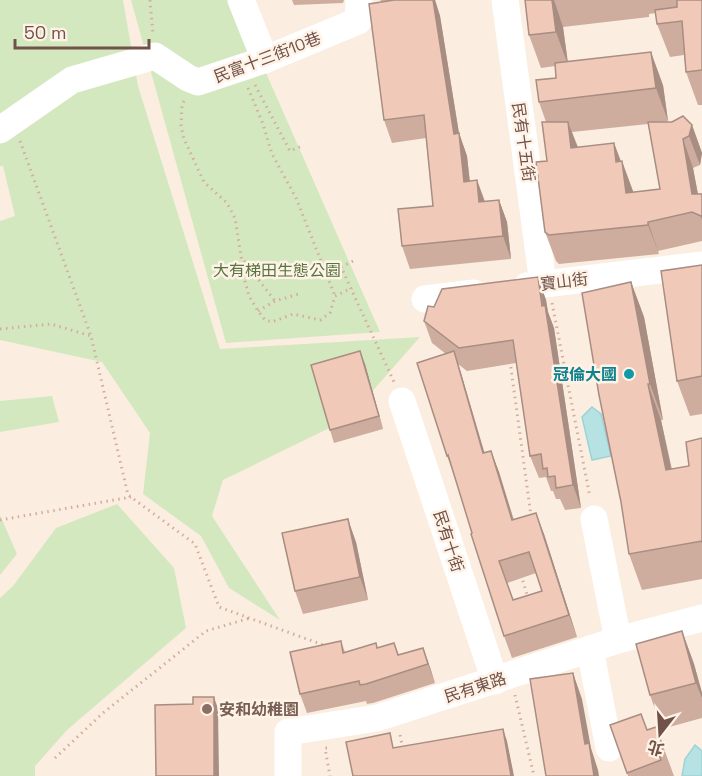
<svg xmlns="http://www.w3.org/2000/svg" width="702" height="776" viewBox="0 0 702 776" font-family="'Space Grotesk','Noto Sans TC',sans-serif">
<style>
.green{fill:#d4e8c0}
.water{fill:#b6e2e4;stroke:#9cd3d5;stroke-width:1.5}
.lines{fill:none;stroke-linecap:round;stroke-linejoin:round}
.path{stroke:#d4ac9d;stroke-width:3;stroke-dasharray:1.5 4.5;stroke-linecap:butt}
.minor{stroke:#fff;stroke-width:27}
.wall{fill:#cead9f;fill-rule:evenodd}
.shaded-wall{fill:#a88d82}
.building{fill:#f0c9b9;stroke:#a88d82;stroke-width:1.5;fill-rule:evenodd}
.culture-dot{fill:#0f9aa8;stroke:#fff2e6;stroke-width:2}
.education-dot{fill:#8d6e63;stroke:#fff2e6;stroke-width:2}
.labels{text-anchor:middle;stroke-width:5;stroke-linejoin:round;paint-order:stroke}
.street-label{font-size:16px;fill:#715249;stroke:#fff2e6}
.park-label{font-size:16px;fill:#577741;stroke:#fff2e6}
.culture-label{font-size:16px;font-weight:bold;fill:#0d838f;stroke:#fff2e6;text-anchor:end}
.education-label{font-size:16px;font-weight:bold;fill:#785e54;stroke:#fff2e6;text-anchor:start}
</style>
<rect width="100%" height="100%" fill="#fbeee0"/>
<g class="green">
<path d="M 0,0 L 123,0 L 138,86 L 220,349 L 420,337 L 348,419 L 223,480 L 212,516 L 280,620 L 229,588 L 201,536 L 143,494 L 150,433 L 102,362 L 0,340 L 0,221 L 15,216 L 3,166 L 0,166 Z"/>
<path d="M 131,0 L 234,0 L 380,332 L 226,343 Z"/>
<path d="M 52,396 L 59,422 L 0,432 L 0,401 Z"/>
<path d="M 117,504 L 174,568 L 186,628 L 67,730 L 35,766 L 35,776 L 0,776 L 0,598 L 13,586 L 56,528 Z"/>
<path d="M 0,515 L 17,554 L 0,575 Z"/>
</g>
<g class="water">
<path d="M 592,407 L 601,414 L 611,456 L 592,460 L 582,417 Z"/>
<path d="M 695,745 L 702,751 L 702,776 L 682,776 L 685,759 Z"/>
</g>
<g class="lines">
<g class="path">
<path d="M 150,0 L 153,34"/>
<path d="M 255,85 L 290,151 L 302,146"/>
<path d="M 248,88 L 263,124 L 272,154 L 296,198 L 335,296"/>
<path d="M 184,101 L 182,105 L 181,126 L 184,139 L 204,182 L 227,203 L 235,218 L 245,281 L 249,296 L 258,311 L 265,320 L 272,322 L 293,314 L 320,320 L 330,313 L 335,296 L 352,288"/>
<path d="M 20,141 L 91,336 L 128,495 L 195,544 L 219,607 L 326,646"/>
<path d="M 244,261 L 275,301"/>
<path d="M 353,261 L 341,267 L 394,382"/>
<path d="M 552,303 L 590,497"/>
<path d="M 258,311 L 275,301 L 299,294"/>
<path d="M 0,329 L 51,324 L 91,336"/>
<path d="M 510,361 L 531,516"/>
<path d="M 0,520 L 131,497"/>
<path d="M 521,575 L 528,598"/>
<path d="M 515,695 L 534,776"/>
<path d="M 400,735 L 403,749"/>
<path d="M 327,748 L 325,748 L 330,776"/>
<path d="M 55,758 L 103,713 L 206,631 L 250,618"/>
</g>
<g class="minor">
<path d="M 241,0 L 265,60"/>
<path d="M 505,0 L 543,284"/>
<path d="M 0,130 L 72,80 L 155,56 L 188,78 L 198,82 L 264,60 L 358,21 L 359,0"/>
<path d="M 527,286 L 702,265"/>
<path d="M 425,299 L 474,293"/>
<path d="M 402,401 L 495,681"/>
<path d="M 594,519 L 618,640"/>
<path d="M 590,649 L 609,748"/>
<path d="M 288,776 L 288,732 L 377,718 L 618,640 L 702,618"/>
</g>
</g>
<g class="wall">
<path d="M 292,0 L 344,0 L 343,3 L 294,5 Z"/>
<path d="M 380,0 L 435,0 L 440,16 L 459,133 L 467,156 L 470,181 L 477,180 L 485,201 L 499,200 L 507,222 L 511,259 L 410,269 L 402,246 L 433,206 L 426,138 L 392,143 L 384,120 L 388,1 L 381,1 Z"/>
<path d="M 525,0 L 702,0 L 702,105 L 698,105 L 686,72 L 684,55 L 670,57 L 657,24 L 656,13 L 649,14 L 649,17 L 563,27 L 568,62 L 663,85 L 668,121 L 664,122 L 692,125 L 702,153 L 700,165 L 693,168 L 698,194 L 702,194 L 702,241 L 658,251 L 659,254 L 559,264 L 556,261 L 545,232 L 547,161 L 546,122 L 539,102 L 556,78 L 555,66 L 541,68 L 529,35 ZM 648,124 L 660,189 L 633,192 L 614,143 L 578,147 L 572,132 Z"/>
<path d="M 702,265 L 702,414 L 690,416 L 677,381 Z"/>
<path d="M 538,277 L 546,300 L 548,312 L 554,328 L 581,508 L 565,510 L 560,499 L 556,499 L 553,491 L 551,491 L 546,477 L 539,478 L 530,456 L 516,363 L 467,371 L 458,364 L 484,453 L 491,451 L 499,472 L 514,520 L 544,534 L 577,637 L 512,658 L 504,636 L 455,477 L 447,456 L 446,354 L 432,343 L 424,321 L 434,307 ZM 536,573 L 542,591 L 513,600 L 507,583 Z"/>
<path d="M 631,282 L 644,317 L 663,420 L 661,420 L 672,469 L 689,466 L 702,438 L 702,579 L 642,590 L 629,554 Z"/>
<path d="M 365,364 L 383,429 L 334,443 L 330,430 Z"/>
<path d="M 356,542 L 368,600 L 303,614 L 295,591 Z"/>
<path d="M 682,631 L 694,664 L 702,693 L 702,718 L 662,729 L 650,695 Z"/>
<path d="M 341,641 L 345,652 L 377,648 L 394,643 L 399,655 L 423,648 L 435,683 L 373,703 L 367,704 L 366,701 L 307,713 L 300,694 Z"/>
<path d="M 610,725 L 647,730 L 656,727 L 674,776 L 628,776 Z"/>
</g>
<g class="shaded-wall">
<path d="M 433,0 L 435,0 L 440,16 L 460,140 L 459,133 L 467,156 L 472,204 L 464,182 L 454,134 Z"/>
<path d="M 552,0 L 554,0 L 563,27 L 568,65 L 556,32 Z"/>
<path d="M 651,52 L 663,85 L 668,121 L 656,88 Z"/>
<path d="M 568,122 L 579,151 L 571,148 Z"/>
<path d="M 692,125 L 702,153 L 700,165 L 689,136 Z"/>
<path d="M 683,139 L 693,168 L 702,216 L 702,215 L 702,220 L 692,194 Z"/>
<path d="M 614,143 L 623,168 L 622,161 L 633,191 L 637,222 L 616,162 Z"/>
<path d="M 477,180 L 485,203 L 479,202 Z"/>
<path d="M 499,200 L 507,222 L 511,259 L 503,236 Z"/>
<path d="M 648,222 L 658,251 L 659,254 L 648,225 Z"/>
<path d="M 538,277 L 546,300 L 548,312 L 554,328 L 581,508 L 573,485 Z"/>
<path d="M 631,282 L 644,317 L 663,420 L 650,384 Z"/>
<path d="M 360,351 L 365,364 L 383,429 L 379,416 Z"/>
<path d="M 454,351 L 461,373 L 491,475 L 483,453 Z"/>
<path d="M 648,384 L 661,420 L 679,506 L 666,470 Z"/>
<path d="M 491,451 L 499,472 L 520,542 L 512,520 Z"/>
<path d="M 536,513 L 544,534 L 577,637 L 569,615 Z"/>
<path d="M 348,519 L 356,542 L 368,600 L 360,577 Z"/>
<path d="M 682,631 L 694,664 L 702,693 L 702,698 L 696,683 Z"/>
<path d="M 423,648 L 430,667 L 435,683 L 428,664 Z"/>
<path d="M 573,673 L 582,699 L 591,748 L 598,770 L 599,776 L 594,776 L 585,744 Z"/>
<path d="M 214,697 L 218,709 L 219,776 L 214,776 Z"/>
<path d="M 503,729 L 507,741 L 514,776 L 511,776 Z"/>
</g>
<g class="building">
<path d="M 394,0 L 433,0 L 454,134 L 459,133 L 464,182 L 477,180 L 479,202 L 499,200 L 503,236 L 402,246 L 398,209 L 433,206 L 424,115 L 384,120 L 369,4 Z"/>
<path d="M 525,0 L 552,0 L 556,32 L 529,35 Z"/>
<path d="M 677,0 L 702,0 L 702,70 L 686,72 L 682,21 L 657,24 L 655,10 L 677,7 Z"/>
<path d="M 651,52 L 656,88 L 539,102 L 536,80 L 556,78 L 555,63 Z"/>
<path d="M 683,116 L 692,125 L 689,136 L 683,139 L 692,194 L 702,194 L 702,215 L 701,216 L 692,212 L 648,222 L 648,225 L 549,235 L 545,232 L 536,162 L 547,161 L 542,122 L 568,122 L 571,148 L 614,143 L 616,162 L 622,161 L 626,193 L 660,189 L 648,122 L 672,122 Z"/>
<path d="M 702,265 L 702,376 L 677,381 L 661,271 Z"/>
<path d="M 538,277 L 542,306 L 545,305 L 573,485 L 556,488 L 555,476 L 548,477 L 547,468 L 543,469 L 541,454 L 530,456 L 513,340 L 459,348 L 424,321 L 428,306 L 434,307 L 442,289 Z"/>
<path d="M 631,282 L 650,384 L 648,384 L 666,470 L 689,466 L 686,442 L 702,438 L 702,543 L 702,541 L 629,554 L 621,502 L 599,395 L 582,293 Z"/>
<path d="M 360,351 L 379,416 L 330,430 L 311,365 Z"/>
<path d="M 454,351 L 483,453 L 491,451 L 512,520 L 536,513 L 569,615 L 504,636 L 471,534 L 472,533 L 448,455 L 447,456 L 417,363 ZM 529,552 L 542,591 L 513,600 L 499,561 Z"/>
<path d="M 348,519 L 360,577 L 295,591 L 282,533 Z"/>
<path d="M 682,631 L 696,683 L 650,695 L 636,644 Z"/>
<path d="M 341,641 L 343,653 L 376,643 L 377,648 L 394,643 L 398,655 L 423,648 L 428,664 L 366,684 L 360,685 L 359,681 L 300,694 L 290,652 Z"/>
<path d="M 573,673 L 585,744 L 589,743 L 594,776 L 546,776 L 530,679 Z"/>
<path d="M 193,697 L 214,697 L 214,776 L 156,776 L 155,705 L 193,704 Z"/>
<path d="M 641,714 L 647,730 L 656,727 L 662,744 L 656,746 L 661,760 L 627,773 L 610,725 Z"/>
<path d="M 503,729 L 511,776 L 353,776 L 346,742 L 390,733 L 393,748 Z"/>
</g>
<circle class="culture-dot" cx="629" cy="374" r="6"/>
<circle class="education-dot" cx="207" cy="709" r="6"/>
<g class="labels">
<g class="street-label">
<text transform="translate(267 57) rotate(-21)" y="6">民富十三街10巷</text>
<text transform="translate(524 142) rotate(82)" y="6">民有十五街</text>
<text transform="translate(564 281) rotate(-7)" y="6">寶山街</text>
<text transform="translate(449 541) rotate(72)" y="6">民有十街</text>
<text transform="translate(475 687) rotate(-18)" y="6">民有東路</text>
</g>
<g class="park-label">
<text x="277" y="276">大有梯田生態公園</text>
</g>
<g class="culture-label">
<text x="617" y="380">冠倫大國</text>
</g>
<g class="education-label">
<text x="219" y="715">安和幼稚園</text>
</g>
</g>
<g transform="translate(660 734) rotate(197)" stroke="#fff2e6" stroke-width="4.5" paint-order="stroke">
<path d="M0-4.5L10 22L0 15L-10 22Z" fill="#715249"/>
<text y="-9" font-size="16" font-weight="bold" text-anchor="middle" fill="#715249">北</text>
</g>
<path d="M15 39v9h134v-9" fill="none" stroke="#715249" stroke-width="3"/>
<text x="24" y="39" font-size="18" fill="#715249" stroke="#fff2e6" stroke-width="4.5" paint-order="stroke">50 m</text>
</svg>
